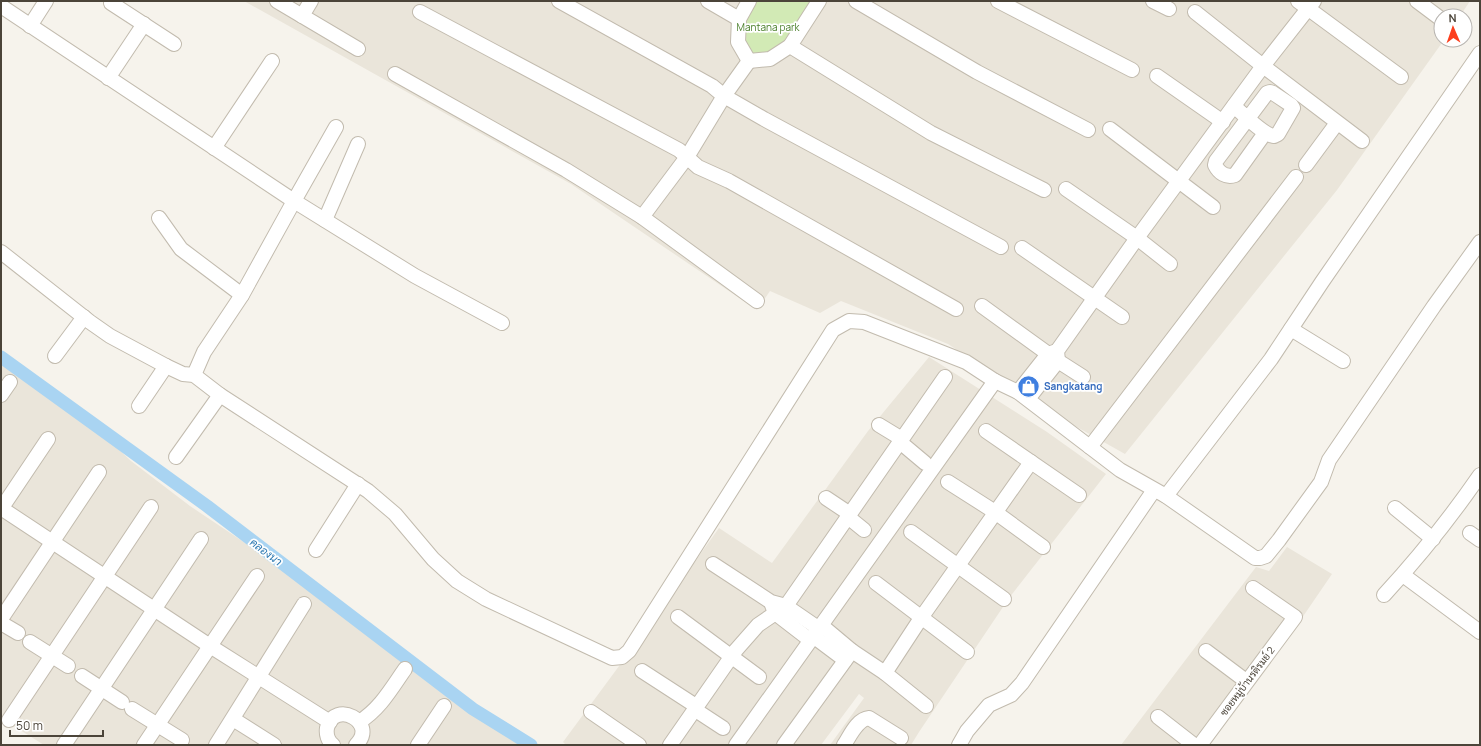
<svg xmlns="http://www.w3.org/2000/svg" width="1481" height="746" viewBox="0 0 1481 746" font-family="Manrope,Sarabun,sans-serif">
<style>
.residential{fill:#eae5da}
.green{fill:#d2eab5}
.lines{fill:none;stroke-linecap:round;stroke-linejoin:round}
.canal{stroke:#a9d4f2;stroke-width:13}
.minor-casing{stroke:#c2bbae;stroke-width:16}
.minor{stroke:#fff;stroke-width:14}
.labels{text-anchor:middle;stroke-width:3.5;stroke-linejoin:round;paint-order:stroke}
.park-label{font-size:10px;fill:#4a7f2a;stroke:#fff}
.shop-label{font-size:10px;font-weight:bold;fill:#366cbe;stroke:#fff;text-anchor:start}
.street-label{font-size:10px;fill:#4b4439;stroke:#fff}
.water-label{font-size:11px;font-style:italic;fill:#2e7ab2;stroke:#fff}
</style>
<rect width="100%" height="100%" fill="#f6f3ec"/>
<g class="residential">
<path d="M 244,1 L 1470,1 L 1460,16 L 1441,16 L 1441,40 L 1444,40 L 1337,190 L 1125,454 L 1052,413 L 948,344 L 841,301 L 820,313 L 770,291 L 757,310 L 571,184 Z"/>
<path d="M 929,357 L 1047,432 L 1106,474 L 1009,598 L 919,732 L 911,745 L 830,745 L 864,698 L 859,694 L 821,745 L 566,745 L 563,742 L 653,620 L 719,528 L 772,563 L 868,431 Z"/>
<path d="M 1,359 L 32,380 L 111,442 L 131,461 L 190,506 L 272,561 L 397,656 L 536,745 L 44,745 L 1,718 Z"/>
<path d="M 1287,547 L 1332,574 L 1291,634 L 1207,745 L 1121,745 L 1256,567 L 1269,571 Z"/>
</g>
<path class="green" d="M 750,1 L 818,1 L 787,45 L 770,59 L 747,56 L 739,19 Z"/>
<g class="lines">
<path class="canal" d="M 1,357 L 207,506 L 473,709 L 531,745"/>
<defs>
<g id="minor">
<path d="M 277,1 L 358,49"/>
<path d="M 559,1 L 712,86 L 724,96 L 764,119 L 1001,247"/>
<path d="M 708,1 L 739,19"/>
<path d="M 856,1 L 977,72 L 1088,130"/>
<path d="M 998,1 L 1132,70"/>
<path d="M 1153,1 L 1169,9"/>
<path d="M 1298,1 L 1401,77"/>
<path d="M 1417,1 L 1441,19"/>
<path d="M 111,3 L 174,44"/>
<path d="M 1,6 L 294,201 L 242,295 L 204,352 L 194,375"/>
<path d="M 420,12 L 679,150 L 698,167 L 729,181 L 956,309"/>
<path d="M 1195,12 L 1263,66 L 1362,141"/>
<path d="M 302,16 L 311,1"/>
<path d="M 30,26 L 46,1"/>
<path d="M 790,46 L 931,133 L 1044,190"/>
<path d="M 749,61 L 770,59 L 790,46 L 819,1"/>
<path d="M 749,61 L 738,42 L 739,19 L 749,1"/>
<path d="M 395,74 L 566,170 L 642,217 L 757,301"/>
<path d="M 1157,76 L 1223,122"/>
<path d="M 108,78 L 144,24"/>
<path d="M 1234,106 C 1243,114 1264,135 1274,136 L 1278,134 L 1293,108 L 1291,105 L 1273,93 L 1270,92 L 1267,93 L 1216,161 L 1215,165 C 1219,173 1226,178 1235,175 L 1265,133"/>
<path d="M 336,127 L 294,201 L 415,276 L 502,323"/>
<path d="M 1110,129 L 1213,207"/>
<path d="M 214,148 L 272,61"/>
<path d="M 1306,165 L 1337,123"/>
<path d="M 1066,189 L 1137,238 L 1170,264"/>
<path d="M 642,217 L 687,157 L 724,96 L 749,61"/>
<path d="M 159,218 L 181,249 L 242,295"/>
<path d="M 325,220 L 358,144"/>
<path d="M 1022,248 L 1122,317"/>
<path d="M 1,252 L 90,322 L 110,336 L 166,366 L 183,374 L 194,375 L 220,395 L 368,491 L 395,514 L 433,559 L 457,581 L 486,599 L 612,658 L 622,657 L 629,651 L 833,330 L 849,321 L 864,322 L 966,362 L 995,381 L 1018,392 L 1120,470 L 1166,496 L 1255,558 L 1260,558 L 1266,556 L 1279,540 L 1321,482 L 1329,460 L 1434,306 L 1480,242"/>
<path d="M 982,306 L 1058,361 L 1083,377"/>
<path d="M 1291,329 L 1343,361"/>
<path d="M 55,356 L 84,317"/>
<path d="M 1018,392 L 1048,354 L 1057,351"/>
<path d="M 1,395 L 10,382"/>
<path d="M 1028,399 L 1058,361 L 1057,351 L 1137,238 L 1263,66 L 1314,1"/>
<path d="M 139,406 L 166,366"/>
<path d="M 879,425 L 902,439"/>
<path d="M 986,431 L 1079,495"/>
<path d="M 900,442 L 925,463"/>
<path d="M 1090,447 L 1296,177"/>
<path d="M 176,457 L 220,395"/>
<path d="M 948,482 L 995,512 L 1043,547"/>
<path d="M 1166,496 L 1271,359 L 1322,282 L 1480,53"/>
<path d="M 826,498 L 850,514"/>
<path d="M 1,508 L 210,646 L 330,722"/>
<path d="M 1395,508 L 1433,539"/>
<path d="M 1,509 L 48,439"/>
<path d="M 848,517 L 864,530"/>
<path d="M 911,532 L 1004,599"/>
<path d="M 1470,533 L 1480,540"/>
<path d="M 316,550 L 358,484"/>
<path d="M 713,564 L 771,602 L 786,606 L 818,628"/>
<path d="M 1403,575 L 1480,632"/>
<path d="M 876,583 L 967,652"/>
<path d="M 1384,595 C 1419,557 1451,517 1480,475"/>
<path d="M 772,605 L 775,613 L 810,640"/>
<path d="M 678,617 L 759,677"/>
<path d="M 1,619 L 99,472"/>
<path d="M 1,623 L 18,633"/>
<path d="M 821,625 L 852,651"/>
<path d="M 813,636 L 845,660"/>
<path d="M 30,642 L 68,666"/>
<path d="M 1206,651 L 1246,681"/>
<path d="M 642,671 L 696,706"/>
<path d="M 885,673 L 926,706"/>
<path d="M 82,676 L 122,702"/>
<path d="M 132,709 L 182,740"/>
<path d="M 694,709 L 723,728"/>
<path d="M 591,712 L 639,745"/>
<path d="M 1158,717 L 1194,745"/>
<path d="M 233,719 L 274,745"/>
<path d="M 9,720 L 151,507"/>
<path d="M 359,722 C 380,709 391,689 405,669"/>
<path d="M 64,745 L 201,539"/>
<path d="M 144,745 L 257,576"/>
<path d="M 216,745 L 304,604"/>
<path d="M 333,745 C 328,741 326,734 327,728 C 334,699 379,722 356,745"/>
<path d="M 418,745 L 444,706"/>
<path d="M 670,745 L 736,650 L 758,625 L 786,606 L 945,377"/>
<path d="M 736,745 L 995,381"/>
<path d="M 784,745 L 852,651 L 885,673 L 921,618 L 1031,462"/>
<path d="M 844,745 C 850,736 857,719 869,718 L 901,738"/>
<path d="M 959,745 L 967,731 L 989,705 L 1011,695 L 1022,683 L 1154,490"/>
<path d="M 1200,745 L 1295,617 L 1253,588"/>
</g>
</defs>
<use href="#minor" class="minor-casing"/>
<use href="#minor" class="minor"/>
</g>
<defs>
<symbol id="shop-disc" viewBox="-11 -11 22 22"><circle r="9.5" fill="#3f7fe0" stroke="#fff"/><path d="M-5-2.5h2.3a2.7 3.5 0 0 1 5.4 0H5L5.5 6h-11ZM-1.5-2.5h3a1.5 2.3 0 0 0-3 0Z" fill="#fff"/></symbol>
</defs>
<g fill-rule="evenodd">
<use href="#shop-disc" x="1016" y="374" width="25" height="25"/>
</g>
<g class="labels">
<g class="park-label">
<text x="768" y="31">Mantana park</text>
</g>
<g class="shop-label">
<text x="1044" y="390">Sangkatang</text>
</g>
<g class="street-label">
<text transform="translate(1247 681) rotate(-53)" y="4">ซอยหมู่บ้านรติรมย์ 2</text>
</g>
<g class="water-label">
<text transform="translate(266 552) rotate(37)" y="4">คลองนา</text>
</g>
</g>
<rect width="1481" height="746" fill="none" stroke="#4b4439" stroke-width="4"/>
<g transform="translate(1453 28) rotate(358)"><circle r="19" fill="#ffffff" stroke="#b7b4b0"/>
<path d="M0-3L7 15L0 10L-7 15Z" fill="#fc3f1d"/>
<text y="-6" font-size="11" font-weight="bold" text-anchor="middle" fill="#4b4439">N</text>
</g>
<path d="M10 730v6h93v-6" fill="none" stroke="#4b4439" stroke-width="2"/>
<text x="16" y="730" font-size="12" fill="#4b4439" stroke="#ffffff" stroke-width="3" paint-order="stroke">50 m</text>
</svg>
